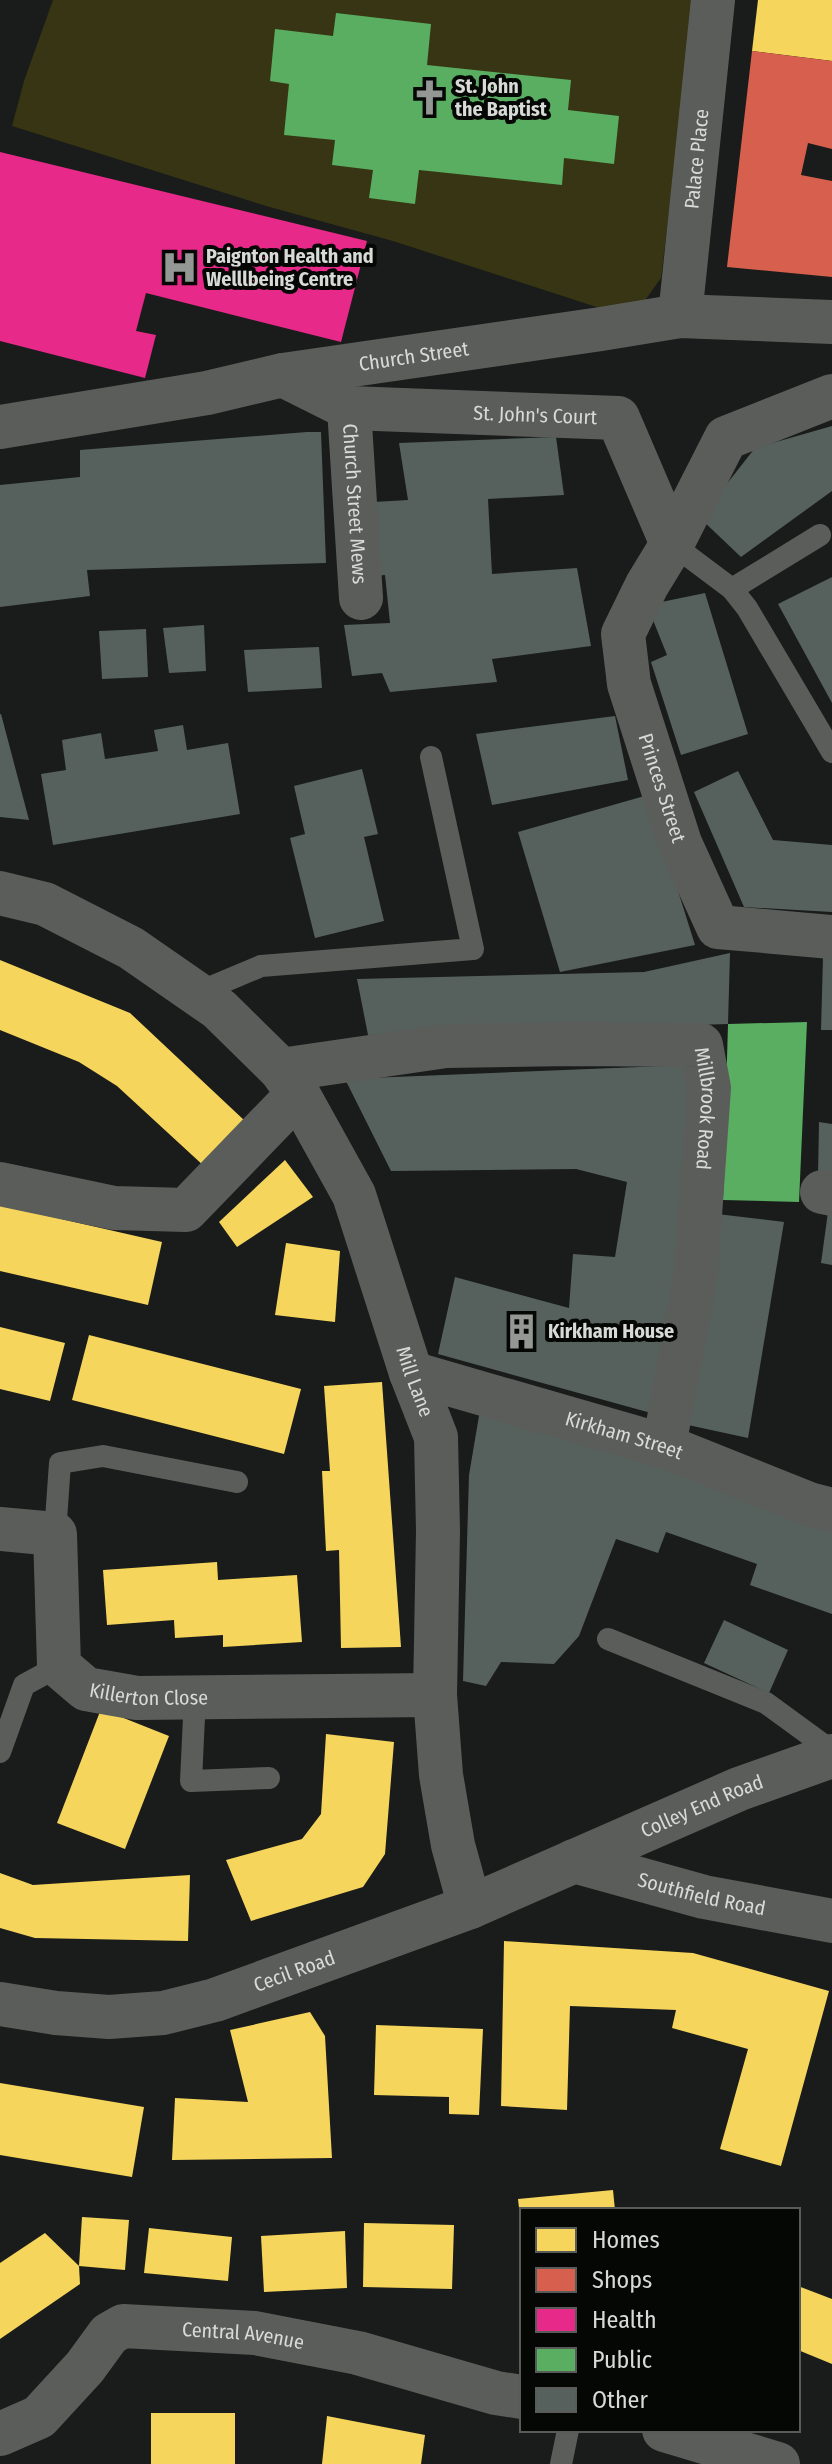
<svg xmlns="http://www.w3.org/2000/svg" width="832" height="2464" viewBox="0 0 832 2464" font-family="'Fira Sans Condensed',sans-serif">
<style>
.green{fill:#373513}
.homes{fill:#f6d55c}
.shops{fill:#d6604d}
.health{fill:#e7298a}
.public{fill:#5aae61}
.building{fill:#56615d}
.lines{fill:none;stroke-linecap:round;stroke-linejoin:round}
.lane{stroke:#5b5d5b;stroke-width:22}
.street{stroke:#5b5d5b;stroke-width:44}
.secondary{stroke:#5b5d5b;stroke-width:44}
.labels{text-anchor:middle;stroke-width:8;stroke-linejoin:round;paint-order:stroke}
.poi-label{font-size:20px;font-weight:bold;fill:#d7dad7;stroke:#050705;text-anchor:start}
.street-label{font-size:20px;fill:#d7dad7;stroke:#050705}
</style>
<rect width="100%" height="100%" fill="#191c1a"/>
<path class="green" d="M 53,0 L 695,0 L 661,278 L 641,306 L 621,315 L 393,241 L 266,206 L 12,126 L 24,81 Z"/>
<g class="homes">
<path d="M 758,0 L 832,0 L 832,61 L 752,51 Z"/>
<path d="M 0,960 L 130,1013 L 245,1121 L 205,1167 L 117,1086 L 79,1062 L 0,1030 Z"/>
<path d="M 285,1160 L 313,1197 L 237,1247 L 219,1222 Z"/>
<path d="M 0,1205 L 162,1242 L 148,1305 L 0,1271 Z"/>
<path d="M 286,1243 L 340,1251 L 335,1322 L 275,1315 Z"/>
<path d="M 0,1327 L 65,1343 L 50,1401 L 0,1389 Z"/>
<path d="M 89,1335 L 301,1389 L 284,1454 L 72,1400 Z"/>
<path d="M 382,1382 L 401,1647 L 341,1648 L 339,1550 L 326,1551 L 322,1471 L 330,1471 L 324,1386 Z"/>
<path d="M 217,1562 L 218,1580 L 297,1575 L 302,1642 L 223,1647 L 223,1635 L 175,1638 L 174,1620 L 107,1625 L 103,1570 Z"/>
<path d="M 101,1709 L 169,1736 L 125,1849 L 57,1823 Z"/>
<path d="M 326,1734 L 394,1742 L 385,1854 L 363,1887 L 251,1921 L 226,1860 L 302,1839 L 321,1814 Z"/>
<path d="M 0,1873 L 33,1885 L 190,1875 L 188,1941 L 35,1938 L 0,1928 Z"/>
<path d="M 504,1941 L 693,1953 L 829,1991 L 781,2166 L 720,2149 L 748,2049 L 672,2028 L 676,2010 L 570,2006 L 567,2110 L 501,2106 Z"/>
<path d="M 310,2012 L 325,2036 L 332,2158 L 172,2160 L 175,2098 L 248,2102 L 230,2030 Z"/>
<path d="M 376,2025 L 483,2029 L 479,2115 L 449,2114 L 449,2097 L 374,2095 Z"/>
<path d="M 0,2083 L 144,2107 L 132,2177 L 0,2155 Z"/>
<path d="M 613,2190 L 615,2210 L 522,2210 L 522,2217 L 520,2217 L 518,2199 Z"/>
<path d="M 82,2217 L 129,2220 L 125,2270 L 79,2266 Z"/>
<path d="M 364,2223 L 454,2225 L 452,2289 L 363,2287 Z"/>
<path d="M 149,2228 L 232,2237 L 228,2281 L 144,2273 Z"/>
<path d="M 345,2231 L 347,2288 L 264,2292 L 261,2236 Z"/>
<path d="M 45,2233 L 79,2266 L 80,2284 L 0,2339 L 0,2263 Z"/>
<path d="M 798,2286 L 832,2299 L 832,2364 L 798,2350 Z"/>
<rect x="151" y="2413" width="84" height="51"/>
<path d="M 327,2416 L 425,2435 L 421,2464 L 322,2464 Z"/>
</g>
<path class="shops" d="M 752,51 L 832,61 L 832,149 L 808,143 L 801,175 L 832,181 L 832,277 L 727,267 Z"/>
<path class="health" d="M 0,152 L 367,241 L 341,342 L 146,293 L 136,331 L 156,335 L 145,378 L 0,341 Z"/>
<g class="public">
<path d="M 336,13 L 431,24 L 427,65 L 571,80 L 568,110 L 619,116 L 614,164 L 564,158 L 562,185 L 419,170 L 415,204 L 369,198 L 373,170 L 332,165 L 335,140 L 284,135 L 289,84 L 270,81 L 275,29 L 333,36 Z"/>
<path d="M 807,1022 L 799,1202 L 723,1200 L 728,1024 Z"/>
</g>
<g class="building">
<path d="M 832,426 L 832,491 L 741,557 L 700,518 L 755,448 Z"/>
<path d="M 307,432 L 321,432 L 326,563 L 87,570 L 90,596 L 0,607 L 0,485 L 80,477 L 80,450 Z"/>
<path d="M 556,437 L 564,495 L 488,499 L 492,574 L 577,568 L 591,646 L 492,659 L 497,682 L 390,692 L 382,673 L 352,676 L 344,625 L 390,623 L 385,575 L 343,579 L 339,504 L 408,500 L 399,443 Z"/>
<path d="M 832,577 L 832,703 L 778,604 Z"/>
<path d="M 705,593 L 748,734 L 681,755 L 651,662 L 667,655 L 647,605 Z"/>
<path d="M 204,625 L 206,671 L 169,673 L 163,628 Z"/>
<path d="M 146,629 L 148,677 L 102,679 L 99,631 Z"/>
<path d="M 319,647 L 322,688 L 248,692 L 244,650 Z"/>
<path d="M 0,714 L 1,714 L 29,820 L 0,817 Z"/>
<path d="M 615,716 L 628,780 L 492,805 L 476,734 Z"/>
<path d="M 183,725 L 187,750 L 228,743 L 240,814 L 53,845 L 41,774 L 66,770 L 62,740 L 101,733 L 105,759 L 158,751 L 154,730 Z"/>
<path d="M 362,769 L 378,834 L 364,837 L 384,921 L 315,938 L 290,838 L 305,834 L 294,786 Z"/>
<path d="M 738,771 L 773,840 L 832,845 L 832,912 L 744,907 L 694,792 Z"/>
<path d="M 648,795 L 695,945 L 560,972 L 518,832 Z"/>
<path d="M 730,953 L 728,1024 L 368,1035 L 357,979 L 644,972 Z"/>
<path d="M 823,957 L 832,957 L 832,1030 L 821,1030 Z"/>
<path d="M 689,1065 L 688,1194 L 651,1413 L 438,1354 L 455,1277 L 569,1308 L 573,1254 L 615,1257 L 627,1182 L 576,1169 L 391,1171 L 345,1079 Z"/>
<path d="M 819,1122 L 832,1124 L 832,1180 L 818,1177 Z"/>
<path d="M 828,1212 L 832,1212 L 832,1265 L 821,1263 Z"/>
<path d="M 717,1214 L 784,1222 L 748,1438 L 688,1425 Z"/>
<path d="M 482,1398 L 832,1519 L 832,1614 L 750,1585 L 757,1564 L 666,1532 L 658,1553 L 616,1539 L 579,1636 L 554,1664 L 501,1662 L 486,1686 L 463,1681 L 469,1475 Z"/>
<path d="M 724,1620 L 788,1650 L 769,1693 L 704,1663 Z"/>
</g>
<g class="lines">
<g class="lane">
<path d="M 672,544 L 732,589 L 747,608 L 832,752"/>
<path d="M 732,589 L 820,535"/>
<path d="M 197,993 L 261,966 L 473,949 L 431,757"/>
<path d="M 55,1534 L 60,1463 L 103,1456 L 237,1482"/>
<path d="M 608,1639 L 766,1703 L 832,1751"/>
<path d="M 195,1696 L 191,1781 L 269,1778"/>
<path d="M 0,1752 L 24,1685 L 59,1666"/>
<path d="M 561,2464 L 568,2430"/>
</g>
<g class="street">
<path id="s1" d="M 680,316 L 713,0"/>
<path id="s2" d="M 283,375 L 349,408 L 618,418 L 672,544 L 726,438 L 832,396"/>
<path id="s3" d="M 349,408 L 361,598"/>
<path id="s4" d="M 0,427 L 207,393 L 283,375 L 601,329 L 680,316 L 832,322"/>
<path id="s5" d="M 672,544 L 647,585 L 623,634 L 629,684 L 680,843 L 718,927 L 832,937"/>
<path id="s6" d="M 0,893 L 45,904 L 131,948 L 219,1009 L 281,1070 L 298,1094 L 354,1195 L 411,1373 L 436,1437 L 438,1531 L 435,1695 L 441,1775 L 453,1845 L 470,1907"/>
<path id="s7" d="M 281,1070 L 446,1046 L 571,1044 L 701,1045 L 709,1088 L 696,1272 L 664,1446"/>
<path d="M 0,1184 L 114,1208 L 186,1210 L 298,1094"/>
<path d="M 822,1192 L 832,1194"/>
<path id="s8" d="M 411,1373 L 664,1446 L 809,1504 L 832,1510"/>
<path id="s9" d="M 0,1529 L 55,1534 L 59,1666 L 86,1689 L 137,1698 L 435,1695"/>
<path d="M 664,2430 L 778,2464"/>
<path id="s10" d="M 0,2434 L 39,2417 L 85,2367 L 109,2334 L 123,2326 L 255,2333 L 358,2353 L 496,2393 L 522,2397"/>
</g>
<g class="secondary">
<path id="s11" d="M 574,1861 L 704,1897 L 832,1921"/>
<path id="s12" d="M 0,2004 L 56,2013 L 109,2017 L 163,2013 L 215,2000 L 470,1907 L 739,1789 L 832,1756"/>
</g>
</g>
<defs>
<symbol id="church-bare" viewBox="-9 -9 18 18"><path d="M-1.2-6h2.4v3.5h3.3v2.4h-3.3V6h-2.4V-.1h-3.3v-2.4h3.3Z" fill="#949895" stroke="#050705" stroke-width="2.5" paint-order="stroke"/></symbol>
<symbol id="hospital-bare" viewBox="-9 -9 18 18"><path d="M-5-5h3v3.5h4V-5h3V5h-3V1.5h-4V5h-3Z" fill="#949895" stroke="#050705" stroke-width="2.5" paint-order="stroke"/></symbol>
<symbol id="building-bare" viewBox="-9 -9 18 18"><path d="M-4-6H4V6H1V3H-1V6H-4ZM-2.5-4.3h1.7v1.8h-1.7ZM.8-4.3h1.7v1.8H.8ZM-2.5-1h1.7V.8h-1.7ZM.8-1h1.7V.8H.8Z" fill="#949895" stroke="#050705" stroke-width="2.5" paint-order="stroke"/></symbol>
</defs>
<g fill-rule="evenodd">
<use href="#church-bare" x="404" y="72" width="51" height="51"/>
<use href="#hospital-bare" x="154" y="242" width="51" height="51"/>
<use href="#building-bare" x="496" y="1306" width="51" height="51"/>
</g>
<g class="labels">
<g class="poi-label">
<text x="455" y="93">St. John<tspan x="455" dy="23">the Baptist</tspan></text>
<text x="206" y="263">Paignton Health and<tspan x="206" dy="23">Welllbeing Centre</tspan></text>
<text x="548" y="1338">Kirkham House</text>
</g>
<g class="street-label">
<text dy="7" stroke="none"><textPath href="#s1" startOffset="158">Palace Place</textPath></text>
<text dy="7" stroke="none"><textPath href="#s4" startOffset="420">Church Street</textPath></text>
<text dy="7" stroke="none"><textPath href="#s2" startOffset="260">St. John's Court</textPath></text>
<text dy="7" stroke="none"><textPath href="#s3" startOffset="96">Church Street Mews</textPath></text>
<text dy="7" stroke="none"><textPath href="#s5" startOffset="262">Princes Street</textPath></text>
<text dy="7" stroke="none"><textPath href="#s7" startOffset="486">Millbrook Road</textPath></text>
<text dy="7" stroke="none"><textPath href="#s6" startOffset="678">Mill Lane</textPath></text>
<text dy="7" stroke="none"><textPath href="#s8" startOffset="222">Kirkham Street</textPath></text>
<text dy="7" stroke="none"><textPath href="#s9" startOffset="286">Killerton Close</textPath></text>
<text dy="7" stroke="none"><textPath href="#s12" startOffset="742">Colley End Road</textPath></text>
<text dy="7" stroke="none"><textPath href="#s11" startOffset="132">Southfield Road</textPath></text>
<text dy="7" stroke="none"><textPath href="#s12" startOffset="302">Cecil Road</textPath></text>
<text dy="7" stroke="none"><textPath href="#s10" startOffset="288">Central Avenue</textPath></text>
</g>
</g>
<rect x="520" y="2208" width="280" height="224" fill="#050705" stroke="#595b59" stroke-width="2"/>
<rect x="536" y="2228" width="40" height="24" fill="#f6d55c" stroke="#595b59" stroke-width="2"/>
<text x="592" y="2248" font-size="24" fill="#d7dad7">Homes</text>
<rect x="536" y="2268" width="40" height="24" fill="#d6604d" stroke="#595b59" stroke-width="2"/>
<text x="592" y="2288" font-size="24" fill="#d7dad7">Shops</text>
<rect x="536" y="2308" width="40" height="24" fill="#e7298a" stroke="#595b59" stroke-width="2"/>
<text x="592" y="2328" font-size="24" fill="#d7dad7">Health</text>
<rect x="536" y="2348" width="40" height="24" fill="#5aae61" stroke="#595b59" stroke-width="2"/>
<text x="592" y="2368" font-size="24" fill="#d7dad7">Public</text>
<rect x="536" y="2388" width="40" height="24" fill="#56615d" stroke="#595b59" stroke-width="2"/>
<text x="592" y="2408" font-size="24" fill="#d7dad7">Other</text>
</svg>
